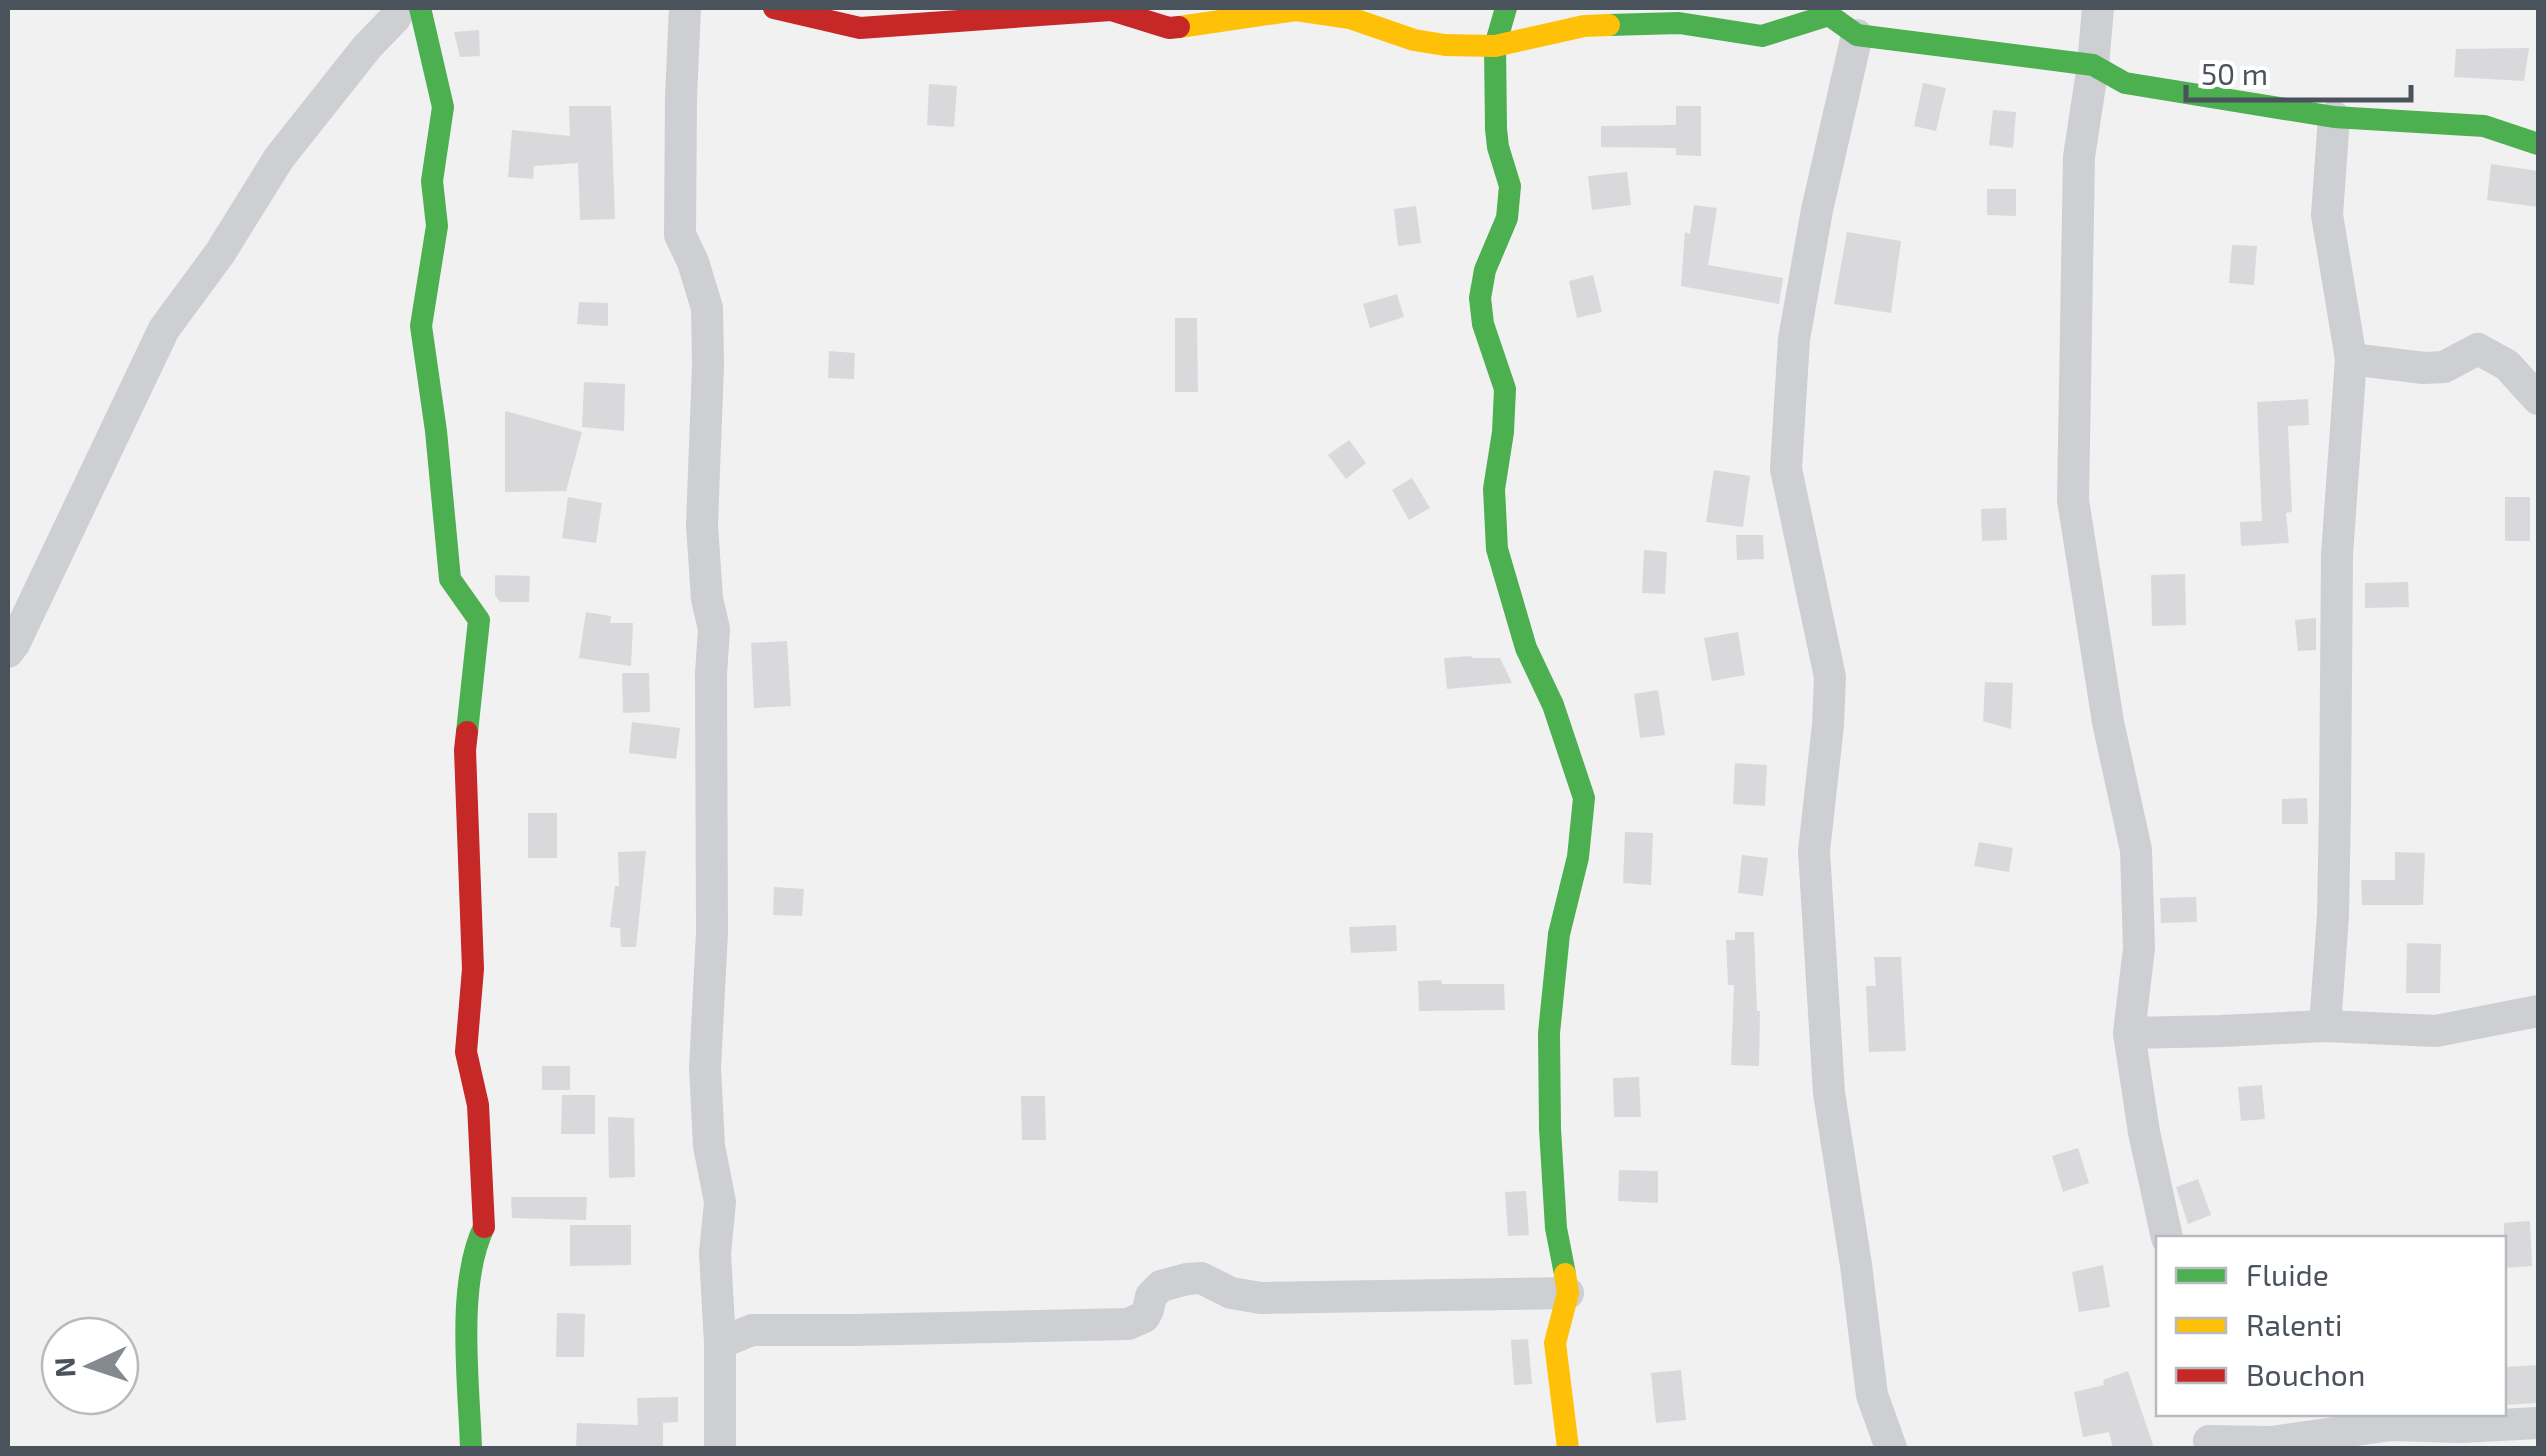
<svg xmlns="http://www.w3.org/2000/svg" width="2546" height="1456" viewBox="0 0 2546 1456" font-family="'Exo 2',sans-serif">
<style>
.building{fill:#d9d9db}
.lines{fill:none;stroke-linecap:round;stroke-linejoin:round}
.street{stroke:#cdcfd2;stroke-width:32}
.fast{stroke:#4caf50;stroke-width:22}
.slow{stroke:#ffc107;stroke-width:22}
.jam{stroke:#c62828;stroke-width:22}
</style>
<rect width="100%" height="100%" fill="#f2f1f1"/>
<g class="building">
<path d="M 479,30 L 480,56 L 460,57 L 454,32 Z"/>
<path d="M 2529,48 L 2524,81 L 2454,77 L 2456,49 Z"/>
<path d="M 1923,83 L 1946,88 L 1936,131 L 1914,126 Z"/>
<path d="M 929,84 L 957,86 L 954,127 L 927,125 Z"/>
<path d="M 569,106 L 611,106 L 615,219 L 580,220 L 578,163 L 534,166 L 533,179 L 508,177 L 512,130 L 570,136 Z"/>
<path d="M 1676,106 L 1701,106 L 1701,156 L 1676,155 L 1676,148 L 1601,147 L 1601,126 L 1676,125 Z"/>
<path d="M 1993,110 L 2016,112 L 2013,148 L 1989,145 Z"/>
<path d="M 2491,164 L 2538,171 L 2538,207 L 2487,200 Z"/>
<path d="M 1627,172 L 1631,205 L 1592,210 L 1588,176 Z"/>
<path d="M 1987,189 L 2016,189 L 2016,216 L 1987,215 Z"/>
<path d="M 1694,205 L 1717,208 L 1708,265 L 1783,278 L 1779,304 L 1681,286 L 1685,232 L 1690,234 Z"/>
<path d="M 1416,206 L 1421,243 L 1398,246 L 1394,209 Z"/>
<path d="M 1847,232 L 1901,241 L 1891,313 L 1834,304 Z"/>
<path d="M 2232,245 L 2257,246 L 2254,285 L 2229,283 Z"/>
<path d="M 1593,275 L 1602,312 L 1577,318 L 1569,281 Z"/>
<path d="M 1397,294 L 1404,317 L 1370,328 L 1363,304 Z"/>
<path d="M 579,302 L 608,303 L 608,326 L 577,324 Z"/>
<path d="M 1175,318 L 1197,318 L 1198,392 L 1175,392 Z"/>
<path d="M 829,351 L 855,353 L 854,379 L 828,378 Z"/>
<path d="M 584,382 L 625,384 L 624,431 L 582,427 Z"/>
<path d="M 2308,399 L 2309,425 L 2288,426 L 2292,512 L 2286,513 L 2289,543 L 2241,546 L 2240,522 L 2262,521 L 2257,402 Z"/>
<path d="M 505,411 L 582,432 L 566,491 L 505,492 Z"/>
<path d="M 1349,440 L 1366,463 L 1346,479 L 1328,455 Z"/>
<path d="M 1714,470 L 1750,476 L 1743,527 L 1706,522 Z"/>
<path d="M 1412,478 L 1430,508 L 1409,520 L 1392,490 Z"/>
<path d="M 568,497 L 602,503 L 596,543 L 562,538 Z"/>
<rect x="2505" y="497" width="25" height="44"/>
<path d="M 2006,508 L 2007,540 L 1982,541 L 1981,509 Z"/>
<path d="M 1736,535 L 1763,535 L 1764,559 L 1737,560 Z"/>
<path d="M 1644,550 L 1667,552 L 1665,594 L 1642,593 Z"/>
<path d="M 2185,574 L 2186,625 L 2152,626 L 2151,575 Z"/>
<path d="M 495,575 L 530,576 L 529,602 L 500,602 L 495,595 Z"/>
<path d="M 2408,582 L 2409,607 L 2365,608 L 2365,583 Z"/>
<path d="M 586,612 L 611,616 L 610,623 L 633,623 L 631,666 L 579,658 Z"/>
<path d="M 2316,618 L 2316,650 L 2298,651 L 2295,620 Z"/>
<path d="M 1738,632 L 1745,675 L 1712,681 L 1704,638 Z"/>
<path d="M 787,641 L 791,706 L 754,708 L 751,643 Z"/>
<path d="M 1471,656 L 1472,658 L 1500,658 L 1512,683 L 1447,689 L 1444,658 Z"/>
<path d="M 622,673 L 649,673 L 650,712 L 623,713 Z"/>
<path d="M 1985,682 L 2013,683 L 2011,729 L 1983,721 Z"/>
<path d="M 1658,690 L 1665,735 L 1640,738 L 1634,694 Z"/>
<path d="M 632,722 L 680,728 L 676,759 L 629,753 Z"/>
<path d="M 1735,763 L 1767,765 L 1765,806 L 1733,804 Z"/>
<path d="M 2307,798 L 2308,824 L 2282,824 L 2282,799 Z"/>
<rect x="528" y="813" width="29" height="45"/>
<path d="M 1625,832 L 1653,833 L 1651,885 L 1623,883 Z"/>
<path d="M 1979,842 L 2013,848 L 2009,872 L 1974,866 Z"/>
<path d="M 646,851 L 636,947 L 621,947 L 620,928 L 610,927 L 615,886 L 619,886 L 618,852 Z"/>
<path d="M 2395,852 L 2425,853 L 2423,905 L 2362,905 L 2361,880 L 2395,880 Z"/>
<path d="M 1742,855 L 1768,858 L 1763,896 L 1738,893 Z"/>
<path d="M 774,887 L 804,889 L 802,916 L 773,915 Z"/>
<path d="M 2196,897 L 2197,922 L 2161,923 L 2160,898 Z"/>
<path d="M 1396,925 L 1397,951 L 1351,953 L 1349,927 Z"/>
<path d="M 1735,932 L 1754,932 L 1757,1011 L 1760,1011 L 1759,1066 L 1731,1065 L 1734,985 L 1728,985 L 1726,940 L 1735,940 Z"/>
<path d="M 2407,943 L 2441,944 L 2440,993 L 2406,993 Z"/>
<path d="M 1874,957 L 1901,957 L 1906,1051 L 1869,1052 L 1866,986 L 1876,986 Z"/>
<path d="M 1441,980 L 1442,984 L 1504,984 L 1505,1010 L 1419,1011 L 1418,981 Z"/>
<rect x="542" y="1066" width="28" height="24"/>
<path d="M 1639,1077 L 1641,1117 L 1614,1117 L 1613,1078 Z"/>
<path d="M 2262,1085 L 2265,1119 L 2241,1121 L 2238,1087 Z"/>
<path d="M 562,1095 L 595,1095 L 595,1134 L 561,1134 Z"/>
<path d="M 1021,1096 L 1045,1096 L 1046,1140 L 1022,1140 Z"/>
<path d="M 608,1117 L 634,1118 L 635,1177 L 609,1178 Z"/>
<path d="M 2078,1148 L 2089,1183 L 2063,1192 L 2052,1156 Z"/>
<path d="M 1619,1170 L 1658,1171 L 1658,1203 L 1618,1201 Z"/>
<path d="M 2198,1179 L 2211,1215 L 2188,1224 L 2176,1187 Z"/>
<path d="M 1526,1191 L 1529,1235 L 1508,1236 L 1505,1192 Z"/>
<path d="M 511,1197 L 587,1197 L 586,1220 L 512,1218 Z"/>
<path d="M 2530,1221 L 2532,1266 L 2504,1268 L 2504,1223 Z"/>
<path d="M 570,1225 L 631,1225 L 631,1265 L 570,1266 Z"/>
<path d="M 2103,1265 L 2110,1307 L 2079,1312 L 2072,1272 Z"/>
<path d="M 557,1313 L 585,1314 L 584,1357 L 556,1357 Z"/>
<path d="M 1528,1339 L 1532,1384 L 1514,1385 L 1511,1340 Z"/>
<path d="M 2538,1365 L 2538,1403 L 2504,1405 L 2504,1367 Z"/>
<path d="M 1681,1370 L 1686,1420 L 1656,1423 L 1651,1373 Z"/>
<path d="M 2128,1371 L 2154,1448 L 2113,1448 L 2109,1432 L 2083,1437 L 2074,1392 L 2104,1385 L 2103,1380 Z"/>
<path d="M 678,1397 L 678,1422 L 663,1423 L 663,1448 L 576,1448 L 577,1423 L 638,1425 L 637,1398 Z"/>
</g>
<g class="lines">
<g class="street">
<path d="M 685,8 L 681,97 L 680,235 L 693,262 L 707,308 L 708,365 L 702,525 L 707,599 L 714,629 L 711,674 L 712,932 L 705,1068 L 709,1146 L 720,1202 L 715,1253 L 720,1343 L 720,1448"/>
<path d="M 2098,8 L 2093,65 L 2079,157 L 2073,500 L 2108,722 L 2136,850 L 2139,948 L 2129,1033 L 2144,1132 L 2167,1238"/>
<path d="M 1857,35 L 1817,210 L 1794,339 L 1786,469 L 1830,677 L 1828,725 L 1814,851 L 1829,1093 L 1856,1265 L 1872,1395 L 1891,1448"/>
<path d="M 2351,359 L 2424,368 L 2444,367 L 2478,349 L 2507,365 L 2538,399"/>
<path d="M 8,652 L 14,644 L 164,329 L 220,253 L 279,158 L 367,47 L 395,18 L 400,8"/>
<path d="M 2325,1026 L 2333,915 L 2335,807 L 2337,554 L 2351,359 L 2327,215 L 2334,117"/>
<path d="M 2129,1033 L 2221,1031 L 2325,1026 L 2436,1031 L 2538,1011"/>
<path d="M 720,1343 L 752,1330 L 852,1330 L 1128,1324 L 1144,1317 L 1148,1310 L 1151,1296 L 1161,1286 L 1187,1279 L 1201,1278 L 1231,1293 L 1261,1298 L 1568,1293"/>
<path d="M 2209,1441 L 2272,1442 L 2391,1425 L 2461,1427 L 2538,1423"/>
</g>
<g class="fast">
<path d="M 420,8 L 443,107 L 432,181 L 437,226 L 421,326 L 436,431 L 450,579 L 479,620 L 467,732"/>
<path d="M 1506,8 L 1495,46 L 1496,129 L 1498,147 L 1510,186 L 1507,218 L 1485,270 L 1480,298 L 1483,324 L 1505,389 L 1503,432 L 1494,489 L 1497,549 L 1526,648 L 1553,705 L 1584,798 L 1578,857 L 1559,934 L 1549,1033 L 1550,1129 L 1556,1228 L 1565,1274"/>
<path d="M 1609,25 L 1679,23 L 1762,36 L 1829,15 L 1857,35 L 2093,65 L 2125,83 L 2334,117 L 2484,126 L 2538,144"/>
<path d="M 471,1448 C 469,1384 456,1285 484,1227"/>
</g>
<g class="slow">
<path d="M 1179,27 L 1296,10 L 1350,18 L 1414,40 L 1445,45 L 1495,46 L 1584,26 L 1609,25"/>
<path d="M 1565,1274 L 1568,1293 L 1555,1343 L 1568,1448"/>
</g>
<g class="jam">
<path d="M 774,8 L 860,28 L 1111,10 L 1169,28 L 1179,27"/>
<path d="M 467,732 L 465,750 L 473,969 L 466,1052 L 478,1105 L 484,1227"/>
</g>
</g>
<rect width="2546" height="1456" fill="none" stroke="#4a525c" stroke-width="20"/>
<rect x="2156" y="1236" width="350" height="180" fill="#ffffff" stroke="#b7babe" stroke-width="2.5"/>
<rect x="2176" y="1268" width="50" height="15" fill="#4caf50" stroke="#b7babe" stroke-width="2.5"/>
<text x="2246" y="1286" font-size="30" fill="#4a525c">Fluide</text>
<rect x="2176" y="1318" width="50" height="15" fill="#ffc107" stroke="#b7babe" stroke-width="2.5"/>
<text x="2246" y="1336" font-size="30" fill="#4a525c">Ralenti</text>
<rect x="2176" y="1368" width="50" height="15" fill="#c62828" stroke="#b7babe" stroke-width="2.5"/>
<text x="2246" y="1386" font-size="30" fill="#4a525c">Bouchon</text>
<g transform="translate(90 1366) rotate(267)"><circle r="48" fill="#ffffff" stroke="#b7babe" stroke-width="2.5"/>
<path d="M0-8L18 38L0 25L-18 38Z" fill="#858a90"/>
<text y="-15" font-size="28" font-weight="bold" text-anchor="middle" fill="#4a525c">N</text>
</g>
<path d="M2186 85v15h225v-15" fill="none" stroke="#4a525c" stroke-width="5"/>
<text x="2201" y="85" font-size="30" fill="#4a525c" stroke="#ffffff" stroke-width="8" paint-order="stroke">50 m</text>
</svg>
